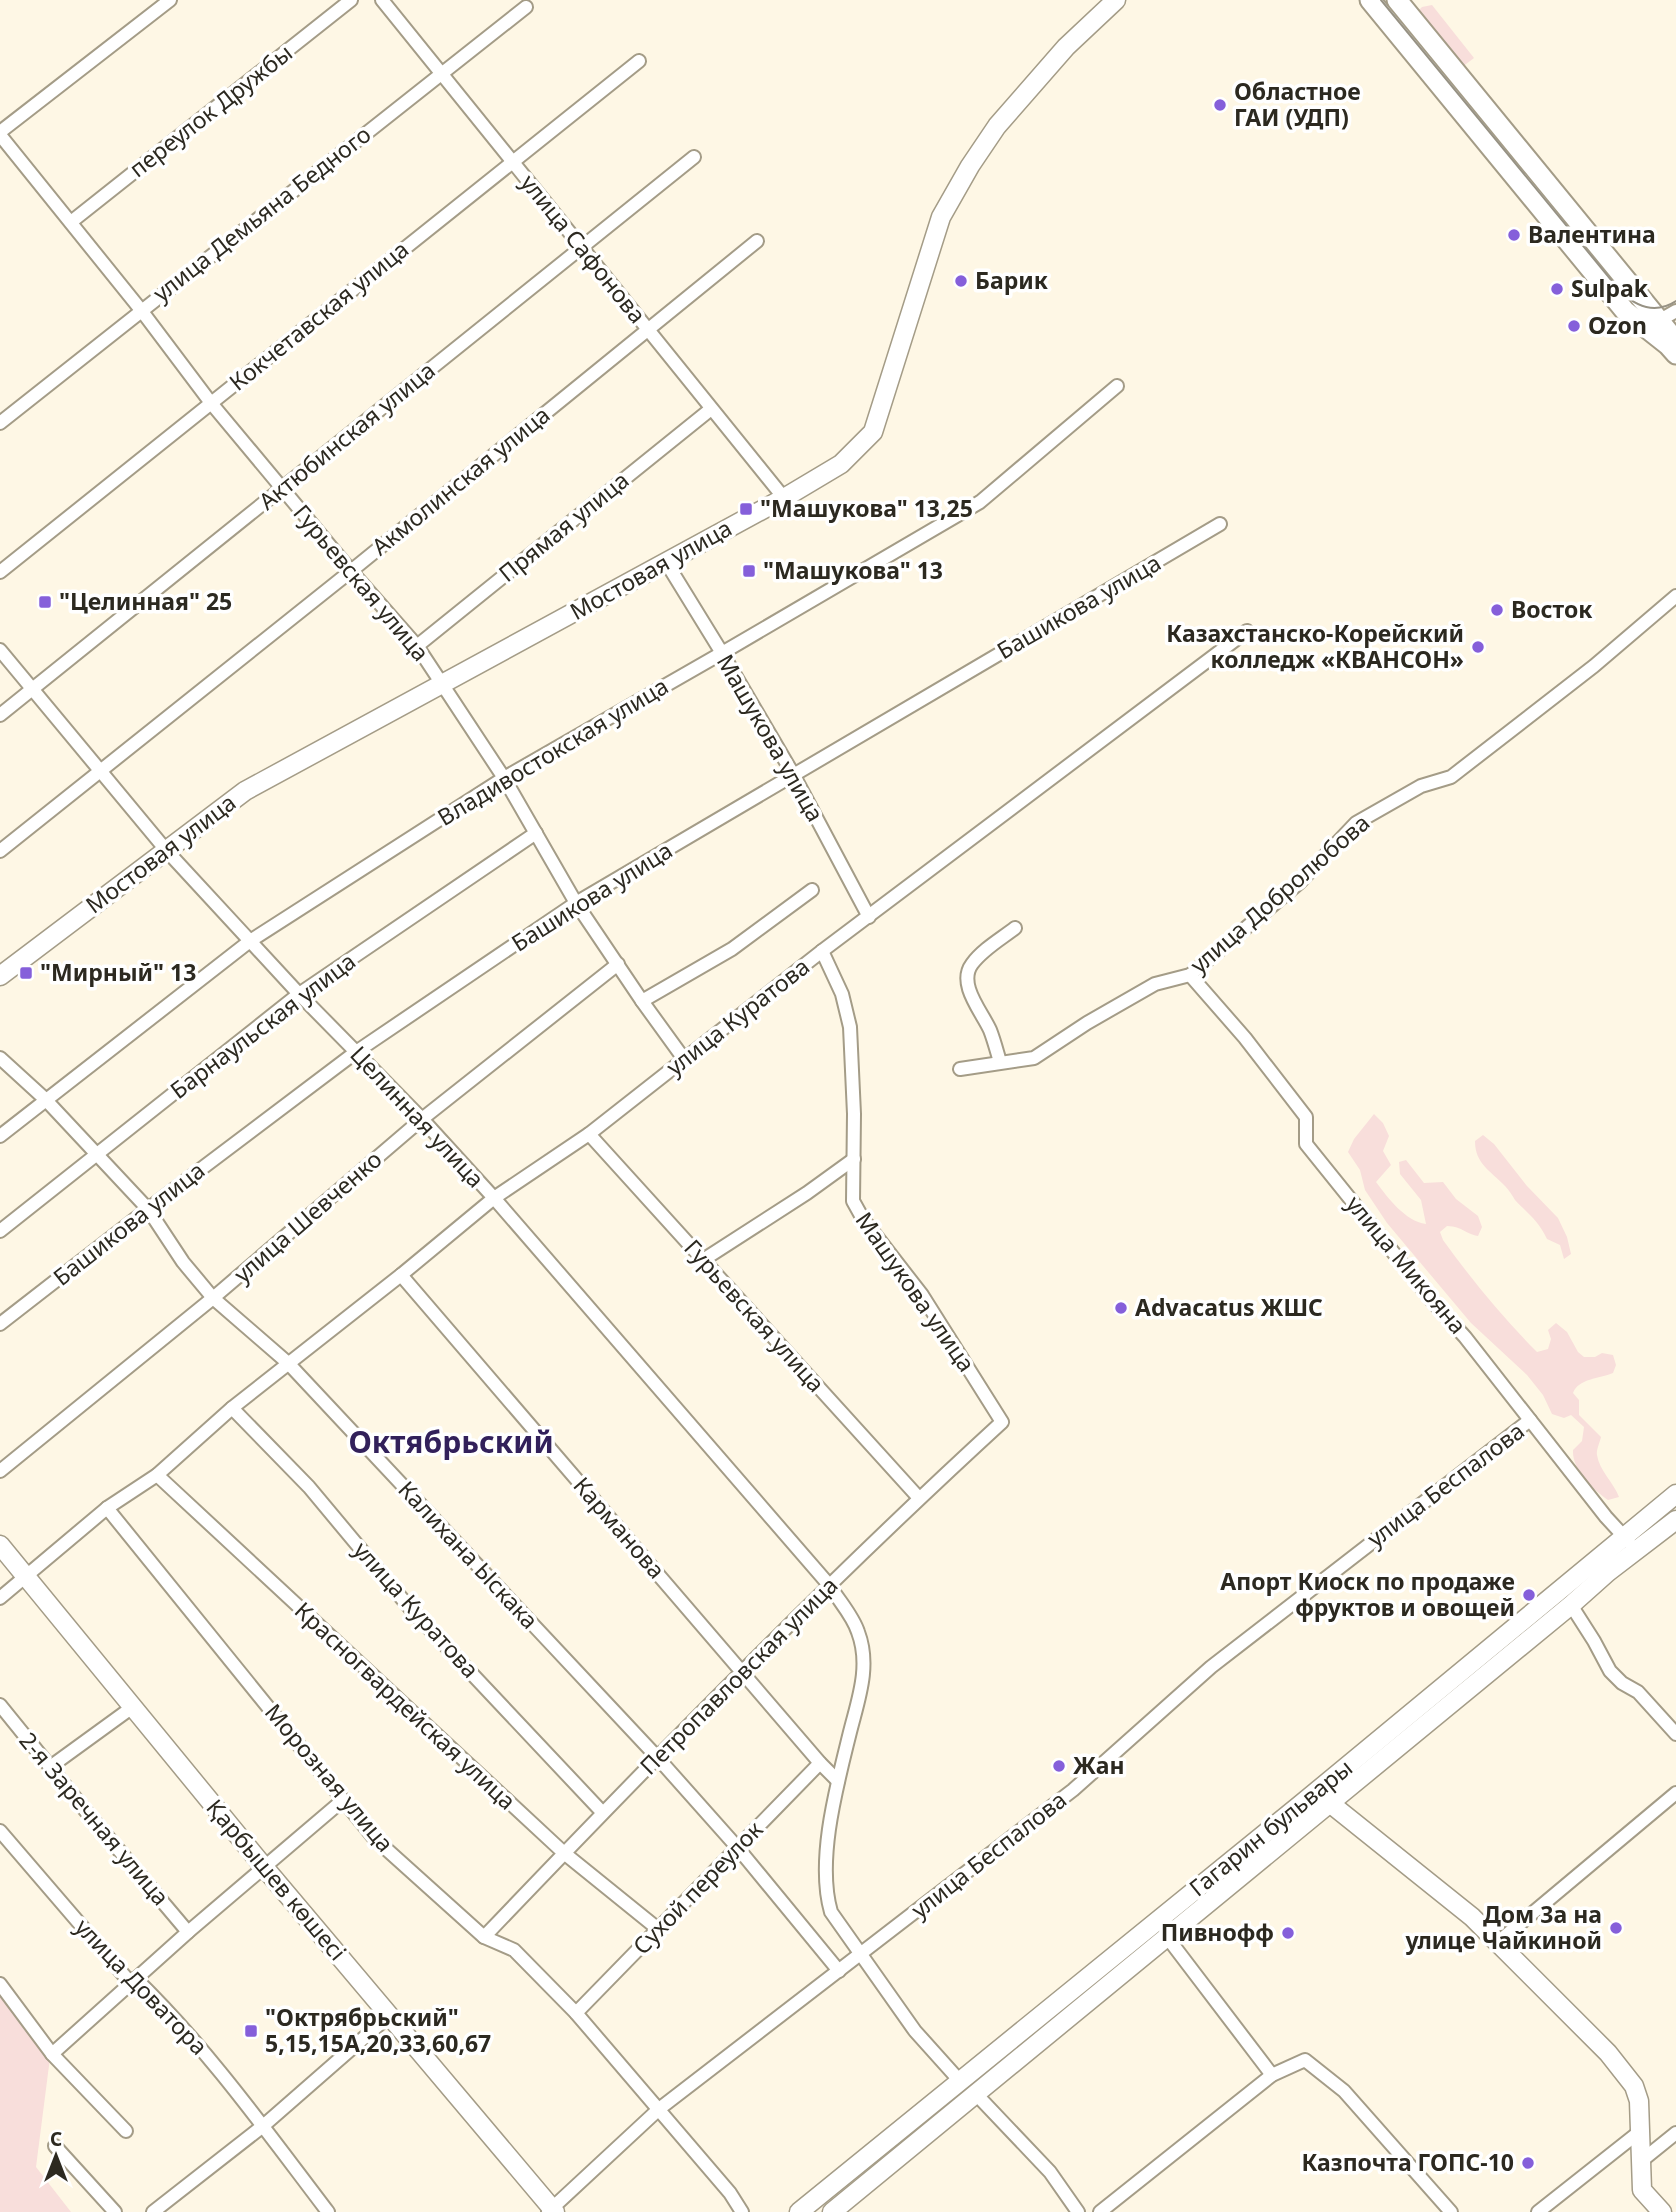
<svg xmlns="http://www.w3.org/2000/svg" width="1676" height="2212" viewBox="0 0 1676 2212" font-family="'Noto Sans',sans-serif">
<style>
.green{fill:#f8dedb}
.lines{fill:none;stroke-linecap:round;stroke-linejoin:round}
.street-casing{stroke:#a49c87;stroke-width:16}
.secondary-casing{stroke:#a49c87;stroke-width:21}
.primary-casing{stroke:#a49c87;stroke-width:23}
.street{stroke:#fff;stroke-width:12}
.secondary{stroke:#fff;stroke-width:18}
.primary{stroke:#fff;stroke-width:19}
.tram{stroke:#979284;stroke-width:2}
.poi-dot{fill:#855fda;stroke:#fff;stroke-width:2.5}
.labels{text-anchor:middle;stroke-width:7;stroke-linejoin:round;paint-order:stroke}
.poi-label{font-size:23px;font-weight:bold;fill:#2c2920;stroke:#fff;text-anchor:start}
.street-label{font-size:23px;fill:#2c2920;stroke:#fff}
.district-label{font-size:30px;font-weight:bold;fill:#32205a;stroke:#fff}
</style>
<rect width="100%" height="100%" fill="#fef7e5"/>
<g class="green">
<path d="M 1432,5 L 1474,58 L 1462,67 L 1417,12 L 1422,7 Z"/>
<path d="M 1374,1114 L 1383,1123 L 1389,1136 L 1383,1151 L 1391,1165 L 1376,1182 C 1388,1198 1405,1221 1426,1224 L 1421,1200 L 1400,1174 L 1399,1162 L 1406,1160 L 1424,1183 L 1443,1182 L 1456,1199 L 1478,1216 L 1482,1227 L 1478,1236 C 1463,1233 1464,1227 1447,1226 L 1440,1232 L 1443,1240 C 1472,1280 1502,1317 1537,1352 L 1548,1349 L 1551,1339 L 1548,1330 L 1556,1323 L 1567,1332 L 1578,1352 L 1584,1357 L 1595,1357 L 1602,1353 L 1613,1355 L 1616,1365 L 1613,1373 C 1599,1379 1579,1378 1573,1393 L 1579,1400 L 1579,1415 L 1601,1437 C 1600,1442 1596,1450 1597,1455 C 1599,1470 1614,1483 1619,1497 L 1608,1500 C 1593,1489 1572,1470 1573,1450 L 1582,1441 L 1584,1427 L 1571,1415 L 1564,1418 L 1552,1414 L 1543,1395 L 1527,1375 L 1471,1323 L 1387,1223 L 1365,1190 L 1360,1170 L 1348,1152 L 1354,1139 Z"/>
<path d="M 1483,1135 L 1494,1144 L 1527,1186 L 1558,1218 L 1567,1237 L 1571,1254 L 1564,1259 L 1560,1245 L 1547,1239 C 1537,1219 1529,1215 1515,1200 C 1512,1195 1509,1190 1505,1186 C 1491,1171 1475,1164 1475,1141 Z"/>
<path d="M 0,1983 L 51,2050 L 36,2167 L 71,2212 L 0,2212 Z"/>
</g>
<g class="lines">
<defs>
<g id="street">
<path d="M 382,0 L 784,498"/>
<path d="M 0,132 L 170,0"/>
<path d="M 0,135 L 141,310 L 211,403 L 351,571 L 417,646 L 504,778 L 576,903 L 642,1001 L 684,1059"/>
<path d="M 71,222 L 351,0"/>
<path d="M 1655,323 L 1676,311"/>
<path d="M 0,423 L 526,7"/>
<path d="M 666,562 L 722,653 L 793,774 L 869,917"/>
<path d="M 0,572 L 639,61"/>
<path d="M 417,646 L 711,409"/>
<path d="M 0,650 L 166,850 L 299,994 L 422,1119 L 494,1198 L 830,1586 C 839,1601 853,1616 858,1632 C 871,1666 858,1700 850,1732 C 837,1785 816,1860 831,1912 L 915,2031 L 959,2080"/>
<path d="M 0,715 L 694,157"/>
<path d="M 0,851 L 351,571 L 757,241"/>
<path d="M 1190,975 L 1245,1038 L 1306,1117 L 1306,1144 L 1434,1303 L 1465,1337 L 1606,1517 L 1629,1542"/>
<path d="M 642,1001 L 732,949 L 812,890"/>
<path d="M 0,1058 L 45,1099 L 148,1209 L 183,1262 L 213,1298 L 288,1363 L 657,1757 L 737,1847 L 839,1971"/>
<path d="M 1000,1062 C 997,1052 994,1040 990,1030 C 982,1012 957,984 972,964 C 983,949 1001,939 1015,928"/>
<path d="M 960,1069 L 1034,1058 L 1087,1023 L 1155,984 L 1190,975 L 1299,883 L 1356,823 L 1421,786 L 1451,777 L 1594,666 L 1676,596"/>
<path d="M 589,1134 L 919,1498"/>
<path d="M 0,1136 L 250,941 L 504,778 L 722,653 L 980,502 L 1117,386"/>
<path d="M 0,1231 L 299,994 L 536,833"/>
<path d="M 703,1260 L 807,1193 L 854,1159"/>
<path d="M 401,1275 L 820,1763 L 838,1781"/>
<path d="M 0,1324 L 148,1209 L 356,1052 L 576,903 L 1220,524"/>
<path d="M 232,1408 L 309,1487 L 409,1607 L 602,1812"/>
<path d="M 0,1471 L 213,1298 L 422,1119 L 618,964"/>
<path d="M 157,1475 L 564,1853 L 658,1929"/>
<path d="M 107,1508 L 374,1838 L 484,1937 L 514,1950 L 576,2013 L 730,2193 L 742,2212"/>
<path d="M 0,1598 L 107,1508 L 157,1475 L 232,1408 L 401,1275 L 494,1198 L 589,1134 L 822,951 L 1247,631"/>
<path d="M 1571,1605 L 1594,1641 L 1610,1671 L 1622,1683 L 1638,1692 L 1676,1734"/>
<path d="M 0,1705 L 85,1810 L 188,1932"/>
<path d="M 50,1767 L 134,1706"/>
<path d="M 0,1831 L 128,1980 L 136,1979 C 208,2049 267,2132 328,2212"/>
<path d="M 484,1937 C 652,1761 823,1586 1002,1422 L 922,1295 L 863,1219 L 853,1201 L 854,1114 L 850,1027 L 842,994 L 822,951"/>
<path d="M 1167,1937 L 1272,2075"/>
<path d="M 1498,1942 L 1676,1793"/>
<path d="M 0,1984 L 52,2054 L 126,2131"/>
<path d="M 576,2013 L 820,1763"/>
<path d="M 52,2054 L 188,1932 L 343,1800"/>
<path d="M 975,2093 L 1050,2172 L 1078,2212"/>
<path d="M 55,2146 L 115,2212"/>
<path d="M 1640,2162 L 1676,2133"/>
<path d="M 153,2212 L 263,2126 L 390,2015"/>
<path d="M 548,2212 L 659,2109 L 1073,1790 L 1211,1667 L 1530,1420"/>
<path d="M 1100,2212 L 1272,2075 L 1305,2060 L 1344,2091 L 1451,2212"/>
<path d="M 1538,2212 L 1638,2133"/>
</g>
<g id="secondary">
<path d="M 0,976 L 245,791 L 784,498 L 841,464 L 873,432 L 941,217 L 970,166 L 997,126 L 1066,47 L 1116,0"/>
<path d="M 0,1545 L 264,1867 L 555,2212"/>
<path d="M 1321,1796 L 1472,1917 L 1608,2053 L 1634,2086 L 1639,2101 L 1642,2190 L 1662,2212"/>
<path d="M 799,2212 L 1300,1805 L 1676,1494"/>
<path d="M 832,2212 L 1571,1605 L 1608,1572 L 1676,1520"/>
</g>
<g id="primary">
<path d="M 1370,0 L 1625,311 L 1668,345 L 1676,354"/>
<path d="M 1397,0 L 1676,341"/>
</g>
</defs>
<use href="#street" class="street-casing"/>
<use href="#secondary" class="secondary-casing"/>
<use href="#primary" class="primary-casing"/>
<use href="#street" class="street"/>
<use href="#secondary" class="secondary"/>
<use href="#primary" class="primary"/>
<path class="tram" d="M 1381,0 L 1621,292 C 1637,307 1656,314 1676,301"/>
</g>
<g class="poi-dot">
<circle cx="1220" cy="105" r="7"/>
<circle cx="1514" cy="235" r="7"/>
<circle cx="961" cy="281" r="7"/>
<circle cx="1557" cy="289" r="7"/>
<circle cx="1574" cy="326" r="7"/>
<rect x="739" y="502" width="14" height="14" rx="3.5"/>
<rect x="742" y="564" width="14" height="14" rx="3.5"/>
<rect x="38" y="595" width="14" height="14" rx="3.5"/>
<circle cx="1497" cy="610" r="7"/>
<circle cx="1478" cy="647" r="7"/>
<rect x="19" y="966" width="14" height="14" rx="3.5"/>
<circle cx="1121" cy="1308" r="7"/>
<circle cx="1529" cy="1595" r="7"/>
<circle cx="1059" cy="1766" r="7"/>
<circle cx="1616" cy="1928" r="7"/>
<circle cx="1288" cy="1933" r="7"/>
<rect x="244" y="2024" width="14" height="14" rx="3.5"/>
<circle cx="1528" cy="2163" r="7"/>
</g>
<g class="labels">
<g class="poi-label">
<text x="1234" y="100">Областное<tspan x="1234" dy="26">ГАИ (УДП)</tspan></text>
<text x="1528" y="243">Валентина</text>
<text x="975" y="289">Барик</text>
<text x="1571" y="297">Sulpak</text>
<text x="1588" y="334">Ozon</text>
<text x="760" y="517">"Машукова" 13,25</text>
<text x="763" y="579">"Машукова" 13</text>
<text x="59" y="610">"Целинная" 25</text>
<text x="1511" y="618">Восток</text>
<text x="1464" y="642" text-anchor="end">Казахстанско-Корейский<tspan x="1464" dy="26">колледж «КВАНСОН»</tspan></text>
<text x="40" y="981">"Мирный" 13</text>
<text x="1135" y="1316">Advacatus ЖШС</text>
<text x="1515" y="1590" text-anchor="end">Апорт Киоск по продаже<tspan x="1515" dy="26">фруктов и овощей</tspan></text>
<text x="1073" y="1774">Жан</text>
<text x="1602" y="1923" text-anchor="end">Дом 3а на<tspan x="1602" dy="26">улице Чайкиной</tspan></text>
<text x="1274" y="1941" text-anchor="end">Пивнофф</text>
<text x="265" y="2026">"Октрябрьский"<tspan x="265" dy="26">5,15,15А,20,33,60,67</tspan></text>
<text x="1514" y="2171" text-anchor="end">Казпочта ГОПС-10</text>
</g>
<g class="street-label">
<text transform="translate(211 111) rotate(-38)" y="8">переулок Дружбы</text>
<text transform="translate(262 214) rotate(-38)" y="8">улица Демьяна Бедного</text>
<text transform="translate(583 249) rotate(51)" y="8">улица Сафонова</text>
<text transform="translate(319 316) rotate(-39)" y="8">Кокчетавская улица</text>
<text transform="translate(347 436) rotate(-39)" y="8">Актюбинская улица</text>
<text transform="translate(461 481) rotate(-39)" y="8">Акмолинская улица</text>
<text transform="translate(564 527) rotate(-39)" y="8">Прямая улица</text>
<text transform="translate(651 570) rotate(-29)" y="8">Мостовая улица</text>
<text transform="translate(361 583) rotate(50)" y="8">Гурьевская улица</text>
<text transform="translate(1079 607) rotate(-30)" y="8">Башикова улица</text>
<text transform="translate(770 738) rotate(60)" y="8">Машукова улица</text>
<text transform="translate(553 752) rotate(-31)" y="8">Владивостокская улица</text>
<text transform="translate(161 854) rotate(-37)" y="8">Мостовая улица</text>
<text transform="translate(1280 894) rotate(-41)" y="8">улица Добролюбова</text>
<text transform="translate(592 897) rotate(-32)" y="8">Башикова улица</text>
<text transform="translate(738 1017) rotate(-38)" y="8">улица Куратова</text>
<text transform="translate(263 1026) rotate(-37)" y="8">Барнаульская улица</text>
<text transform="translate(417 1117) rotate(47)" y="8">Целинная улица</text>
<text transform="translate(308 1217) rotate(-41)" y="8">улица Шевченко</text>
<text transform="translate(129 1224) rotate(-38)" y="8">Башикова улица</text>
<text transform="translate(1406 1265) rotate(50)" y="8">улица Микояна</text>
<text transform="translate(915 1292) rotate(55)" y="8">Машукова улица</text>
<text transform="translate(754 1316) rotate(48)" y="8">Гурьевская улица</text>
<text transform="translate(1446 1485) rotate(-37)" y="8">улица Беспалова</text>
<text transform="translate(619 1528) rotate(49)" y="8">Карманова</text>
<text transform="translate(468 1555) rotate(47)" y="8">Калихана Ыскака</text>
<text transform="translate(416 1610) rotate(48)" y="8">улица Куратова</text>
<text transform="translate(739 1676) rotate(-45)" y="8">Петропавловская улица</text>
<text transform="translate(405 1706) rotate(43)" y="8">Красногвардейская улица</text>
<text transform="translate(329 1778) rotate(50)" y="8">Морозная улица</text>
<text transform="translate(94 1819) rotate(50)" y="8">2-я Заречная улица</text>
<text transform="translate(1271 1828) rotate(-39)" y="8">Гагарин бульвары</text>
<text transform="translate(989 1855) rotate(-38)" y="8">улица Беспалова</text>
<text transform="translate(276 1880) rotate(50)" y="8">Қарбышев көшесі</text>
<text transform="translate(698 1888) rotate(-46)" y="8">Сухой переулок</text>
<text transform="translate(141 1987) rotate(46)" y="8">улица Доватора</text>
</g>
<g class="district-label">
<text x="451" y="1453">Октябрьский</text>
</g>
</g>
<g transform="translate(56 2156)" stroke="#ffffff" stroke-width="5" paint-order="stroke">
<path d="M0-5L12 26L0 18L-12 26Z" fill="#2c2920"/>
<text y="-10" font-size="19" font-weight="bold" text-anchor="middle" fill="#2c2920">С</text>
</g>
</svg>
